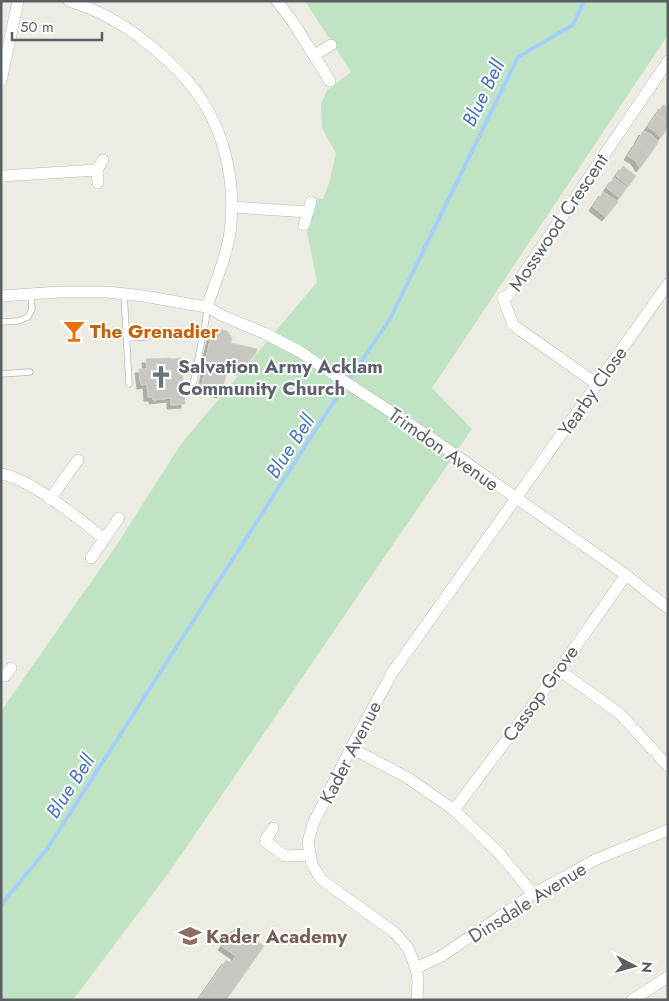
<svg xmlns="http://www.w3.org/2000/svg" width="669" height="1001" viewBox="0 0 669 1001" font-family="Jost,sans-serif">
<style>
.green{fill:#c0e4c3}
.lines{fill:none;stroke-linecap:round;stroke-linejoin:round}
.stream{stroke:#a4cffc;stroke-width:4}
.building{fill:#c8c6c0;stroke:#d2cec1;filter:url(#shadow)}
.service-casing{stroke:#b5b8bd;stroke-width:7}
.minor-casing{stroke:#b5b8bd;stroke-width:12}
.service{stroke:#fff;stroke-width:5.5}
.minor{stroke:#fff;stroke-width:11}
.labels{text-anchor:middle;stroke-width:4;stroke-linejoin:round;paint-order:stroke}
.street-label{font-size:19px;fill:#5b5e63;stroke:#fff}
.food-label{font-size:19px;font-weight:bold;fill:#c56008;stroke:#fff;text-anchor:start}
.worship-label{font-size:19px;font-weight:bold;fill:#5b616d;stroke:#fff;text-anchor:start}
.education-label{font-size:19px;font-weight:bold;fill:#785e54;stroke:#fff;text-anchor:start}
.water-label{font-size:20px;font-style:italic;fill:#4573b5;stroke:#fff}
</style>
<defs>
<filter id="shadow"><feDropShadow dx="-4" dy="4" stdDeviation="0" flood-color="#0004"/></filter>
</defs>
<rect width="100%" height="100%" fill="#edece3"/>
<path class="green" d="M 305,1 L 668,1 L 668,35 L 432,388 L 472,429 L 170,871 L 73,1000 L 1,1000 L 1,711 L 116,546 L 181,444 L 317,282 L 307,232 L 317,198 L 323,199 L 329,183 L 336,154 L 322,128 L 321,104 L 327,90 L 351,72 Z"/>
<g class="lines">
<path class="stream" d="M 1,905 L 47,849 L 329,409 L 390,319 L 518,57 L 573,25 L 584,1"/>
</g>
<g class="building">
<path d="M 663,105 L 668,107 L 668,127 L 663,119 L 656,115 Z"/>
<path d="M 656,115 L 663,119 L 668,127 L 661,138 L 655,131 L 648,127 Z"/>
<path d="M 643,131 L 652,135 L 658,142 L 649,156 L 643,147 L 636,144 Z"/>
<path d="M 636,143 L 643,147 L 649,156 L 640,168 L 635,160 L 628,156 Z"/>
<path d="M 623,166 L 636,176 L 629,186 L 616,176 Z"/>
<path d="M 614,178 L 627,187 L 620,198 L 607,188 Z"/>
<path d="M 603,192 L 618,202 L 606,217 L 593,207 Z"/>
<path d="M 218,329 L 227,331 L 232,338 L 231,343 L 257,349 L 256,353 L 241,371 L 228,368 L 221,394 L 201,389 L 207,362 L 205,362 L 211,337 Z"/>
<path d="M 170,358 L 170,359 L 181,358 L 185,404 L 171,405 L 171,398 L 153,400 L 153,397 L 148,397 L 147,384 L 141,385 L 139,369 L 147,369 L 146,359 Z"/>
<path d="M 236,927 L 264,946 L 226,1000 L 198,1000 L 226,960 L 231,963 L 236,956 L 222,946 Z"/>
</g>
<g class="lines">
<defs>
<g id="service">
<path d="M 124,293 L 129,384"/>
<path d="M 1,322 L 18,321 L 28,317 L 32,309 L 31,294"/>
<path d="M 127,338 L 147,337"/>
<path d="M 1,374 L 30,372"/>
<path d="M 192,390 L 206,319 L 207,307"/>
</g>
<g id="minor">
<path d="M 69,1 C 99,10 128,27 152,47 C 165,58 179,70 190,84 C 222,122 235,174 231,223 C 229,252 216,280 207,307"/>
<path d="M 277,1 L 293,22 L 330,81"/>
<path d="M 314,55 L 331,45"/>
<path d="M 1,81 L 18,1"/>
<path d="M 97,170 L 98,183"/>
<path d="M 1,176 L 97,170 L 103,160"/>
<path d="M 232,207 L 308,212"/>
<path d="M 304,225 L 311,202"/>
<path d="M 1,296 L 59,292 L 107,292 L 144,296 L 188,304 L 207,307 L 223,316 L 264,333 L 299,351 L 318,364 L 434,440 L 626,575 L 668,608"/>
<path d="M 597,384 L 513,325 L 503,298 L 509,295 L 668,61"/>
<path d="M 1,474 C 32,479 78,519 105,539"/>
<path d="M 50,499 L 78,460"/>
<path d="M 91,558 L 119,518"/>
<path d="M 559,670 L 620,714 L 668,766"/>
<path d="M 1,674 L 5,676 L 11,668"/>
<path d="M 351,748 L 408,778 L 454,810 L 498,852 L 533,894"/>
<path d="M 454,810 L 559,670 L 626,575"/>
<path d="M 273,828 L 265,841 L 285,856 L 310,855"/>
<path d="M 416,968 L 440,957 L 533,894 L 597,859 L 668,830"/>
<path d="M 417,1000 L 418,981 L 416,968 L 408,948 L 395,933 L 322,880 L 312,865 L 308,842 L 313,824 L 351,748 L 392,673 L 668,284"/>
<path d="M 632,1000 L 668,977"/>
</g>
</defs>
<use href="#service" class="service-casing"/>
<use href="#minor" class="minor-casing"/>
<use href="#service" class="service"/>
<use href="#minor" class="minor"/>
</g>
<defs>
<symbol id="bar-bare" viewBox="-9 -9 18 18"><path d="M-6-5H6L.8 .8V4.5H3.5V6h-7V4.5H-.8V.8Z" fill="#e8710a" stroke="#fff" stroke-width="2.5" paint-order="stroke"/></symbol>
<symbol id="church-bare" viewBox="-9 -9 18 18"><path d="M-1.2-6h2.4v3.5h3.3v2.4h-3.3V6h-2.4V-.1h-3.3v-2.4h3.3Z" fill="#6b7280" stroke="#fff" stroke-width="2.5" paint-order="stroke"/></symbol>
<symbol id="school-bare" viewBox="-9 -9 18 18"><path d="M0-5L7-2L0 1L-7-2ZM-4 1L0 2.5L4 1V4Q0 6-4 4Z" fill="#8d6e63" stroke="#fff" stroke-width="2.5" paint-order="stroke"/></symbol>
</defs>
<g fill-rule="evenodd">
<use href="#bar-bare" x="58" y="315" width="32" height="32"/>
<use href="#church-bare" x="145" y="361" width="32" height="32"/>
<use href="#school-bare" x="174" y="920" width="32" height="32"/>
</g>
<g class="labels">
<g class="street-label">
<text transform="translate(558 222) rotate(-56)" y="7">Mosswood Crescent</text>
<text transform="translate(592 391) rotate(-55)" y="7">Yearby Close</text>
<text transform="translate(444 449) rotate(35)" y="7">Trimdon Avenue</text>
<text transform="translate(540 693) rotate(-54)" y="7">Cassop Grove</text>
<text transform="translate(350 752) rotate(-63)" y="7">Kader Avenue</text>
<text transform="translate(527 902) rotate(-32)" y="7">Dinsdale Avenue</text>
</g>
<g class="food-label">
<text x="90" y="338">The Grenadier</text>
</g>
<g class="worship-label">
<text x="178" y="373">Salvation Army Acklam<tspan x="178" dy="22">Community Church</tspan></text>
</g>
<g class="education-label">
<text x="206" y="943">Kader Academy</text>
</g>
<g class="water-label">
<text transform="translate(483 93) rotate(-64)" y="7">Blue Bell</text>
<text transform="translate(290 446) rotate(-57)" y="7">Blue Bell</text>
<text transform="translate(70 786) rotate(-57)" y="7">Blue Bell</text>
</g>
</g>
<rect width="669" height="1001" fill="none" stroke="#5b5e63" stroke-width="5"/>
<g transform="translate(634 966) rotate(96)" stroke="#ffffff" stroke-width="4" paint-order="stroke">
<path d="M0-4L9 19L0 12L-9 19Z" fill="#5b5e63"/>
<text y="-8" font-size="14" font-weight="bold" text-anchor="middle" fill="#5b5e63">N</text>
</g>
<path d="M12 32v8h90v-8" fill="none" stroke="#5b5e63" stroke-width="2.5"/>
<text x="20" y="32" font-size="15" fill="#5b5e63" stroke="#ffffff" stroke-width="4" paint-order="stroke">50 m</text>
</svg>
